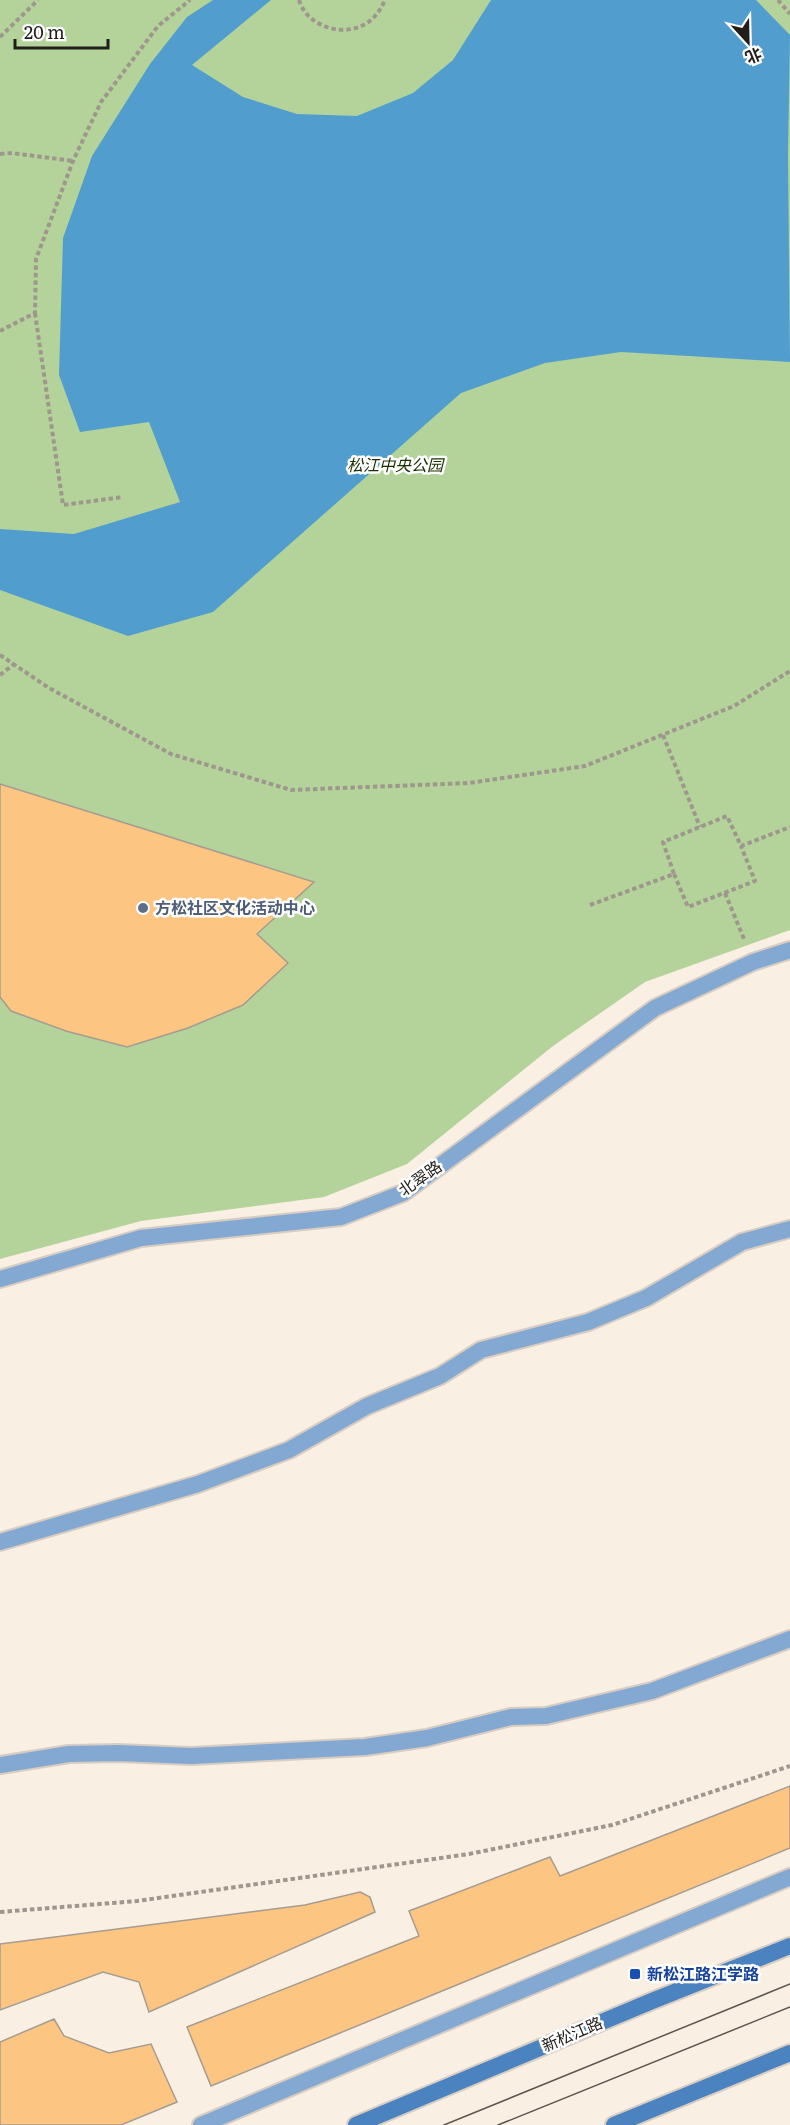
<svg xmlns="http://www.w3.org/2000/svg" width="790" height="2125" viewBox="0 0 790 2125" font-family="Literata,'Noto Sans SC',serif">
<style>
.green{fill:#b4d39a}
.water{fill:#519ece}
.building{fill:#fcc582;stroke:#a69c91;stroke-width:1.5}
.lines{fill:none;stroke-linecap:round;stroke-linejoin:round}
.service-casing{stroke:#d7cdc3;stroke-width:20}
.minor-casing{stroke:#d7cdc3;stroke-width:20}
.secondary-casing{stroke:#d7cdc3;stroke-width:20}
.path{stroke:#9f978e;stroke-width:4;stroke-dasharray:4.5 3;stroke-linecap:butt}
.service{stroke:#83a8d2;stroke-width:16}
.minor{stroke:#83a8d2;stroke-width:16}
.secondary{stroke:#4a83c0;stroke-width:16}
.tram{stroke:#5c5650;stroke-width:1.5}
.service-dot{fill:#5c6f8a;stroke:#fefefe;stroke-width:2}
.transit-dot{fill:#1a4fb4;stroke:#fefefe;stroke-width:2}
.labels{text-anchor:middle;stroke-width:5;stroke-linejoin:round;paint-order:stroke}
.park-label{font-size:16px;font-style:italic;fill:#1a3000;stroke:#fefefe}
.service-label{font-size:16px;font-weight:bold;fill:#4e5e75;stroke:#fefefe;text-anchor:start}
.street-label{font-size:16px;fill:#211d19;stroke:#fefefe}
.transit-label{font-size:16px;font-weight:bold;fill:#164399;stroke:#fefefe;text-anchor:start}
</style>
<rect width="100%" height="100%" fill="#faefe3"/>
<path class="green" d="M 0,0 L 790,0 L 790,930 L 645,982 L 553,1046 L 407,1164 L 324,1197 L 141,1221 L 0,1259 Z"/>
<path class="water" d="M 213,0 L 271,0 L 192,65 L 243,97 L 297,114 L 357,116 L 413,93 L 453,60 L 491,0 L 756,0 L 790,35 L 788,155 L 790,362 L 621,352 L 545,363 L 461,393 L 213,612 L 128,636 L 0,590 L 0,529 L 74,534 L 180,502 L 149,422 L 80,432 L 59,375 L 63,238 L 92,156 L 150,64 L 187,17 Z"/>
<g class="building">
<path d="M 0,784 L 314,882 L 257,934 L 288,963 L 243,1005 L 188,1028 L 127,1047 L 66,1031 L 11,1011 L 0,997 Z"/>
<path d="M 790,1786 L 790,1848 L 211,2086 L 187,2027 L 419,1936 L 409,1911 L 550,1857 L 560,1876 Z"/>
<path d="M 360,1892 L 370,1897 L 375,1912 L 149,2012 L 139,1982 L 103,1972 L 0,2010 L 0,1944 L 305,1905 Z"/>
<path d="M 54,2019 L 64,2036 L 109,2053 L 151,2044 L 177,2102 L 121,2125 L 0,2125 L 0,2042 Z"/>
</g>
<g class="lines">
<defs>
<path id="service" d="M 201,2125 L 790,1877"/>
<g id="minor">
<path d="M 0,1279 L 141,1238 L 341,1217 L 403,1193 L 655,1008 L 753,962 L 790,950"/>
<path d="M 0,1542 L 198,1484 L 289,1450 L 367,1406 L 440,1376 L 481,1350 L 588,1322 L 646,1298 L 742,1242 L 790,1229"/>
<path d="M 0,1765 L 69,1754 L 118,1753 L 191,1756 L 365,1747 L 427,1738 L 511,1717 L 546,1716 L 652,1691 L 790,1639"/>
</g>
<g id="secondary">
<path d="M 356,2125 L 652,2001 L 790,1946"/>
<path d="M 614,2125 L 790,2053"/>
</g>
</defs>
<use href="#service" class="service-casing"/>
<use href="#minor" class="minor-casing"/>
<use href="#secondary" class="secondary-casing"/>
<g class="path">
<path d="M 299,0 C 307,27 344,38 367,23 C 376,17 381,9 385,0"/>
<path d="M 778,0 L 790,14"/>
<path d="M 0,37 L 38,0"/>
<path d="M 0,154 L 12,153 L 73,161"/>
<path d="M 35,313 L 63,505 L 123,497"/>
<path d="M 0,331 L 35,313 L 36,259 L 73,161 L 101,102 L 158,26 L 190,0"/>
<path d="M 0,655 L 49,688 L 171,754 L 291,790 L 469,783 L 585,766 L 734,706 L 790,671"/>
<path d="M 0,675 L 14,664"/>
<path d="M 663,735 L 700,827"/>
<path d="M 674,874 L 688,907 L 755,881 L 741,846"/>
<path d="M 725,893 L 744,939"/>
<path d="M 590,905 L 674,874 L 663,842 L 727,816 L 741,846 L 790,827"/>
<path d="M 0,1912 L 137,1901 L 469,1854 L 612,1825 L 790,1766"/>
</g>
<use href="#service" class="service"/>
<use href="#minor" class="minor"/>
<use href="#secondary" class="secondary"/>
<g class="tram">
<path d="M 444,2125 L 790,1984"/>
<path d="M 498,2125 L 790,2007"/>
</g>
</g>
<circle class="service-dot" cx="143" cy="908" r="6"/>
<rect class="transit-dot" x="629" y="1968" width="12" height="12" rx="3"/>
<g class="labels">
<g class="park-label">
<text x="395" y="471">松江中央公园</text>
</g>
<g class="service-label">
<text x="155" y="914">方松社区文化活动中心</text>
</g>
<g class="street-label">
<text transform="translate(420 1178) rotate(-35)" y="6">北翠路</text>
<text transform="translate(572 2034) rotate(-23)" y="6">新松江路</text>
</g>
<g class="transit-label">
<text x="647" y="1980">新松江路江学路</text>
</g>
</g>
<g transform="translate(748 42) rotate(158)" stroke="#fefefe" stroke-width="4.5" paint-order="stroke">
<path d="M0-4.5L10 22L0 15L-10 22Z" fill="#211d19"/>
<text y="-9" font-size="16" font-weight="bold" text-anchor="middle" fill="#211d19">北</text>
</g>
<path d="M15 39v9h93v-9" fill="none" stroke="#211d19" stroke-width="3"/>
<text x="24" y="39" font-size="18" fill="#211d19" stroke="#fefefe" stroke-width="4.5" paint-order="stroke">20 m</text>
</svg>
